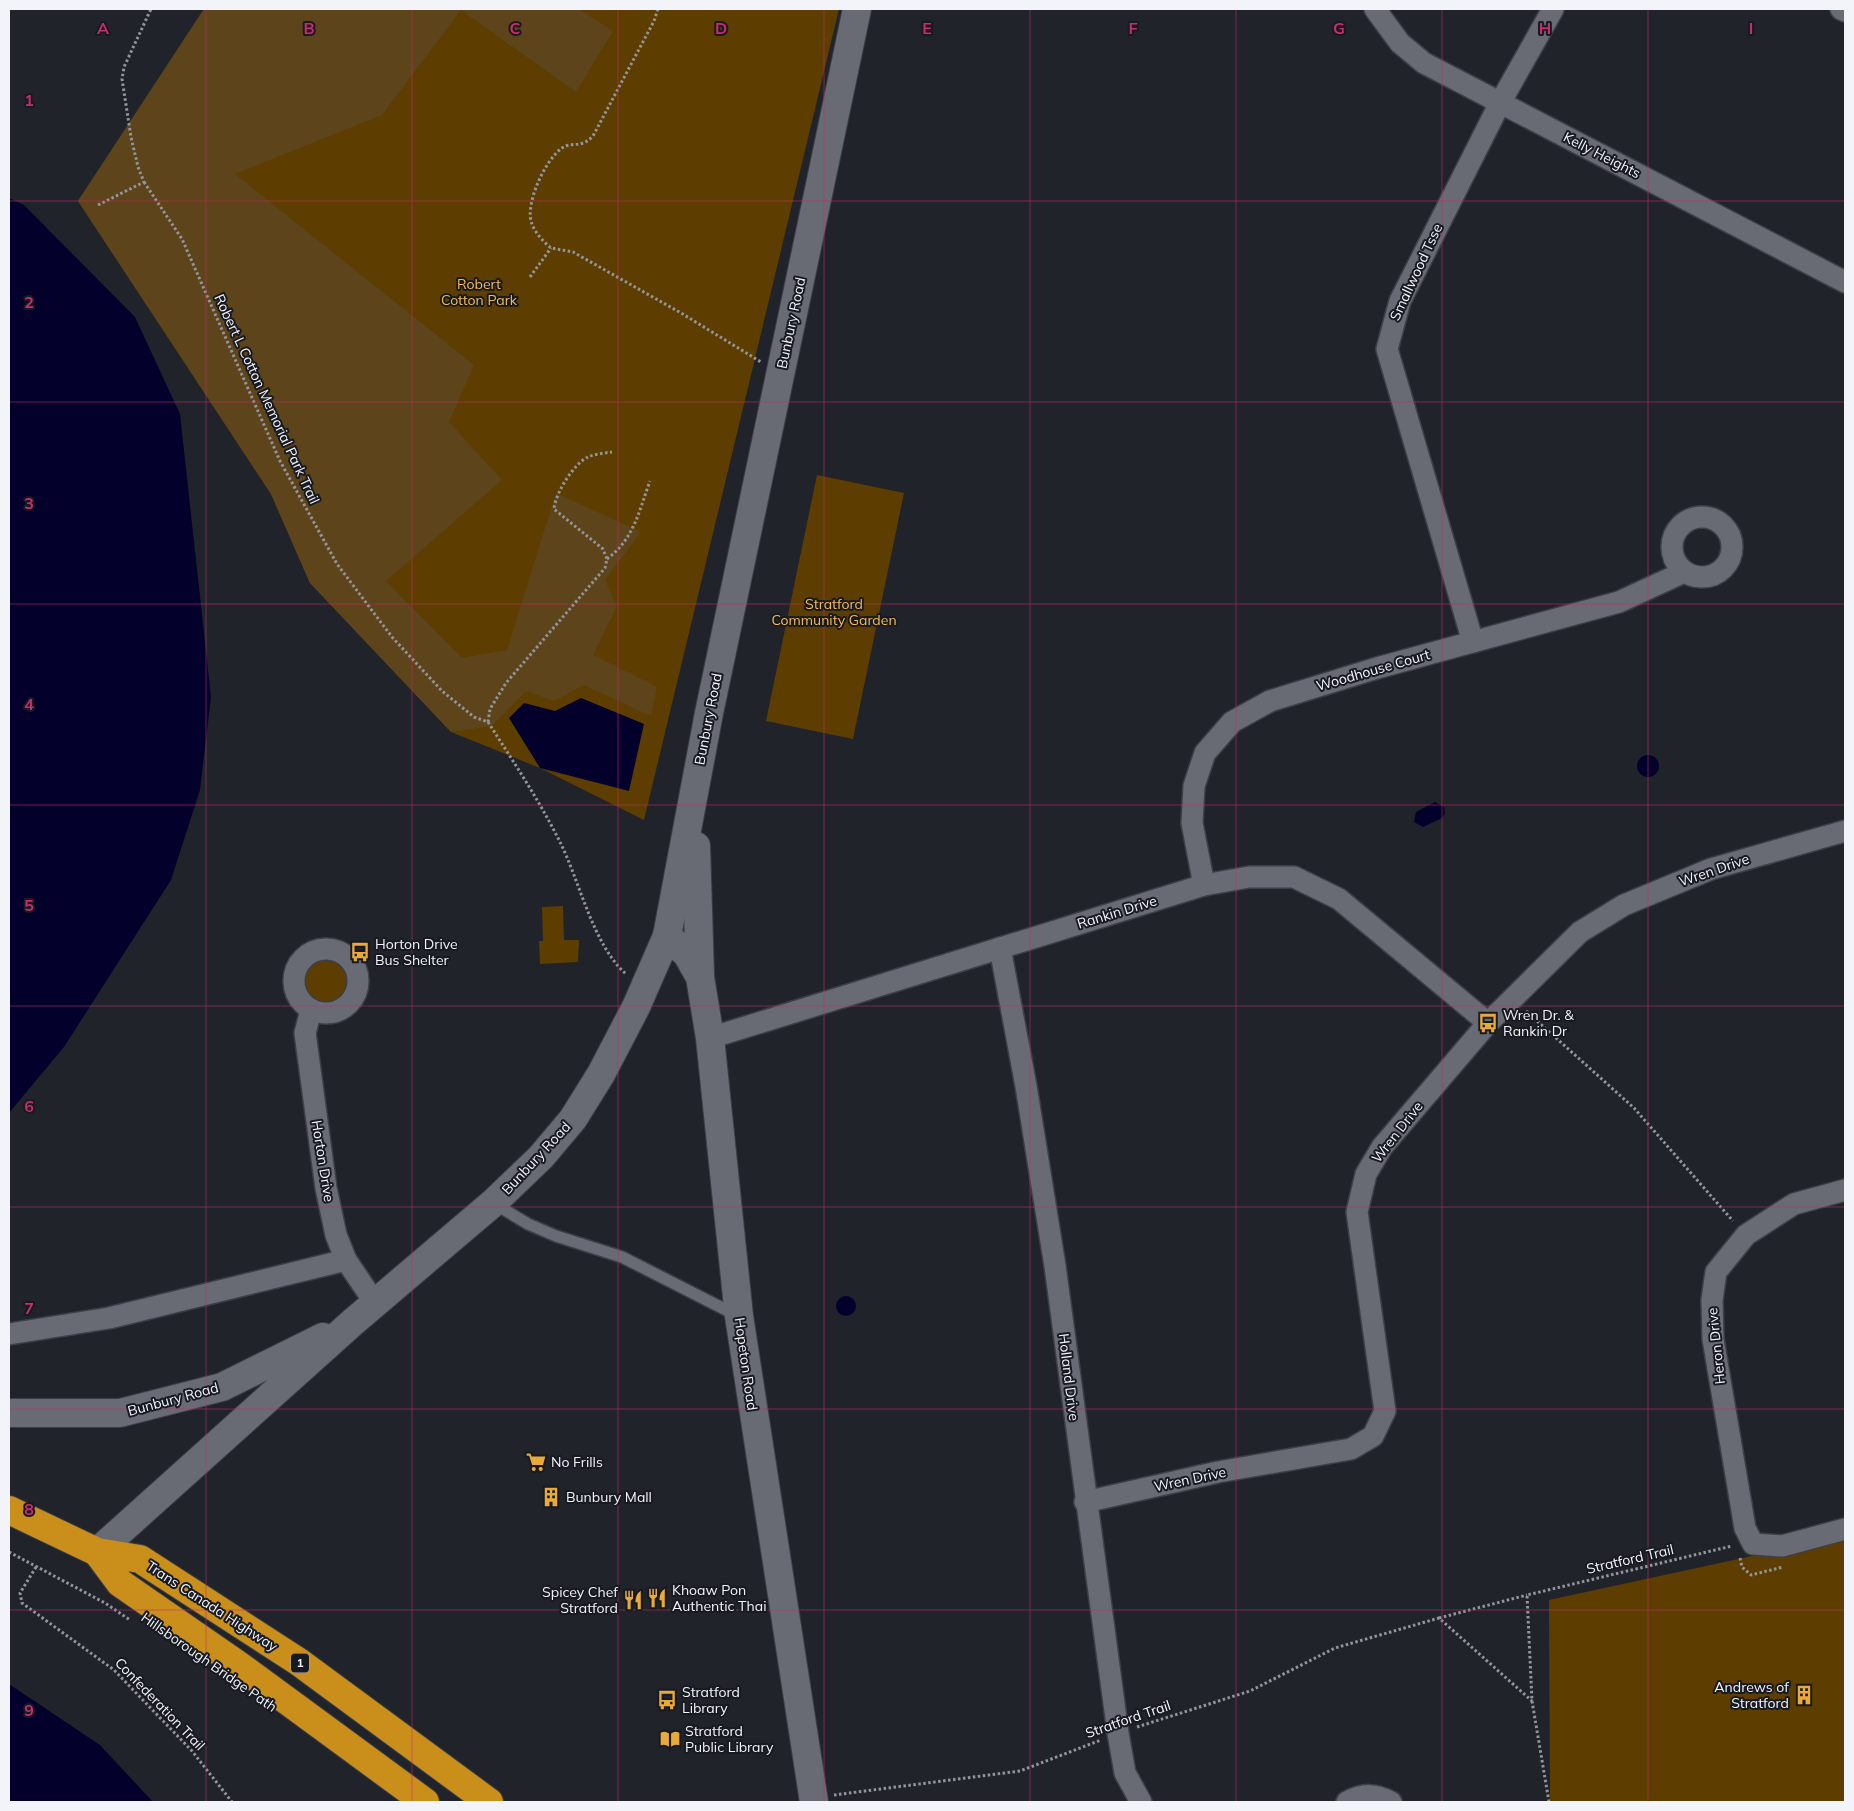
<svg xmlns="http://www.w3.org/2000/svg" width="1854" height="1811" viewBox="0 0 1854 1811" font-family="Mulish,sans-serif">
<style>
.green{fill:#5d3e00}
.forest{fill:#5d441b}
.water{fill:#04002c}
.lines{fill:none;stroke-linecap:round;stroke-linejoin:round}
.lane-casing{stroke:#3d3f46;stroke-width:14}
.street-casing{stroke:#3d3f46;stroke-width:24}
.secondary-casing{stroke:#3d3f46;stroke-width:30}
.highway-casing{stroke:#3d3f46;stroke-width:30}
.path{stroke:#93959c;stroke-width:3;stroke-dasharray:2.5 2.5;stroke-linecap:butt}
.lane{stroke:#686b74;stroke-width:11}
.street{stroke:#686b74;stroke-width:21}
.secondary{stroke:#686b74;stroke-width:28}
.highway{stroke:#c98f1a;stroke-width:28}
.grid{fill:none;stroke:#c72e6b;stroke-width:1;stroke-opacity:0.55}
.labels{text-anchor:middle;stroke-width:4;stroke-linejoin:round;paint-order:stroke}
.shield{fill:#171a21;stroke:#b1b3b9;stroke-width:1}
.shield-label{font-size:12px;font-weight:bold;fill:#f3f4fa}
.street-label{font-size:14px;fill:#f3f4fa;stroke:#171a21}
.park-label{font-size:14px;fill:#f8ba50;stroke:#171a21}
.poi-label{font-size:14px;fill:#f3f4fa;stroke:#171a21;text-anchor:start}
.grid-label{font-size:16px;text-anchor:middle;font-weight:bold;fill:#c72e6b;stroke:#171a21;stroke-width:4;stroke-linejoin:round;paint-order:stroke}
</style>
<rect width="100%" height="100%" fill="#21232b"/>
<g class="green">
<path d="M 204,9 L 839,9 L 644,820 L 540,768 L 451,732 L 310,583 L 271,494 L 78,201 Z"/>
<path d="M 817,475 L 904,493 L 853,739 L 766,721 Z"/>
<path d="M 563,906 L 564,940 L 579,940 L 578,962 L 540,964 L 539,941 L 543,941 L 542,907 Z"/>
<circle cx="326" cy="980" r="24"/>
<path d="M 1845,1536 L 1845,1802 L 1550,1802 L 1549,1600 Z"/>
</g>
<path class="forest" d="M 204,9 L 579,9 L 613,31 L 576,92 L 461,10 L 382,115 L 235,174 L 474,365 L 449,422 L 502,480 L 386,581 L 462,658 L 507,650 L 556,493 L 641,532 L 605,580 L 617,606 L 593,655 L 657,687 L 651,716 L 584,685 L 554,701 L 526,691 L 492,726 L 451,732 L 310,583 L 271,494 L 78,201 Z"/>
<g class="water">
<path d="M 9,198 L 24,205 L 135,317 L 180,414 L 211,697 L 200,790 L 171,880 L 64,1047 L 9,1113 Z"/>
<path d="M 581,698 L 644,724 L 629,791 L 540,768 L 509,718 L 524,703 L 555,711 Z"/>
<circle cx="1648" cy="766" r="11"/>
<path d="M 1435,802 L 1444,807 L 1445,813 L 1442,818 L 1423,827 L 1414,822 L 1416,812 Z"/>
<circle cx="846" cy="1306" r="10"/>
<path d="M 9,1684 L 100,1745 L 153,1802 L 9,1802 Z"/>
</g>
<g class="lines">
<defs>
<path id="lane" d="M 493,1203 L 528,1224 L 556,1236 L 622,1257 L 738,1316"/>
<g id="street">
<path d="M 1375,9 L 1400,43 L 1424,63 L 1845,282"/>
<path d="M 1841,9 L 1845,11"/>
<circle cx="1702" cy="547" r="30"/>
<path d="M 1473,642 L 1387,349 L 1400,301 L 1500,103 L 1553,9"/>
<path d="M 1204,885 L 1192,823 L 1194,786 L 1205,753 L 1232,722 L 1270,701 L 1377,668 L 1619,602 L 1684,572"/>
<path d="M 1000,948 L 1026,1086 L 1055,1266 L 1118,1733 L 1125,1773 L 1141,1802"/>
<circle cx="326" cy="981" r="32"/>
<path d="M 311,1010 L 305,1033 L 326,1188 L 336,1235 L 346,1260 L 375,1303"/>
<path d="M 710,1038 L 1204,885 L 1249,877 L 1294,877 L 1339,899 L 1488,1023"/>
<path d="M 1845,1190 L 1794,1204 L 1746,1235 L 1716,1272 L 1712,1300 L 1713,1339 L 1745,1528 L 1753,1544 L 1782,1546 L 1845,1529"/>
<path d="M 9,1334 L 109,1318 L 346,1260"/>
<path d="M 1085,1502 L 1218,1472 L 1351,1449 L 1373,1436 L 1385,1411 L 1357,1212 L 1366,1174 L 1382,1147 L 1488,1023 L 1580,932 L 1624,905 L 1711,869 L 1845,831"/>
<path d="M 1347,1802 C 1363,1793 1376,1794 1391,1802"/>
</g>
<g id="secondary">
<path d="M 696,846 L 700,975"/>
<path d="M 667,936 L 687,954 L 700,977 L 710,1038 L 739,1316 L 814,1802"/>
<path d="M 9,1413 L 120,1413 L 222,1387 L 323,1337"/>
<path d="M 97,1552 L 353,1322 L 493,1203 L 541,1157 L 573,1119 L 601,1074 L 636,1007 L 667,936 L 709,713 L 857,9"/>
</g>
<g id="highway">
<path d="M 9,1510 L 97,1552 L 140,1559 L 299,1662 L 489,1802"/>
<path d="M 97,1552 L 120,1583 L 237,1664 L 425,1802"/>
</g>
</defs>
<use href="#lane" class="lane-casing"/>
<use href="#street" class="street-casing"/>
<use href="#secondary" class="secondary-casing"/>
<use href="#highway" class="highway-casing"/>
<g class="path">
<path d="M 658,9 L 654,21 L 593,136 C 581,149 573,141 562,148 C 545,160 524,205 532,224 C 535,233 544,242 551,248 L 573,252 L 681,313 L 761,362"/>
<path d="M 144,182 L 182,239 L 280,461 L 337,564 L 392,637 L 442,691 L 474,717 L 488,722 C 513,761 539,800 560,842 C 580,882 593,945 626,974"/>
<path d="M 98,205 L 144,182 L 138,167 L 131,137 L 122,79 L 124,67 L 151,9"/>
<path d="M 530,277 L 551,248"/>
<path d="M 607,559 C 634,539 639,511 650,481"/>
<path d="M 488,722 L 490,709 L 506,683 L 605,568 L 607,559 L 603,549 L 554,509 C 555,494 574,463 588,457 C 595,454 604,453 612,452"/>
<path d="M 345,955 L 360,952"/>
<path d="M 1526,1011 L 1634,1108 L 1733,1221"/>
<path d="M 9,1552 L 105,1603 L 130,1620"/>
<path d="M 1740,1558 L 1742,1567 L 1751,1575 L 1783,1567"/>
<path d="M 36,1567 L 20,1593 L 22,1603 L 114,1670 L 192,1751 L 232,1802"/>
<path d="M 1439,1618 L 1527,1595"/>
<path d="M 1137,1727 L 1250,1691 L 1335,1648 L 1439,1618 L 1532,1701"/>
<path d="M 834,1795 L 1020,1771 L 1101,1740"/>
<path d="M 1549,1802 L 1532,1701 L 1527,1595 L 1732,1546"/>
</g>
<use href="#lane" class="lane"/>
<use href="#street" class="street"/>
<use href="#secondary" class="secondary"/>
<use href="#highway" class="highway"/>
</g>
<path class="grid" d="M 206,9 L 206,1802M 412,9 L 412,1802M 618,9 L 618,1802M 824,9 L 824,1802M 1030,9 L 1030,1802M 1236,9 L 1236,1802M 1442,9 L 1442,1802M 1648,9 L 1648,1802M 9,201 L 1845,201M 9,402 L 1845,402M 9,604 L 1845,604M 9,805 L 1845,805M 9,1006 L 1845,1006M 9,1207 L 1845,1207M 9,1409 L 1845,1409M 9,1610 L 1845,1610"/>
<defs>
<symbol id="bus-bare" viewBox="-9 -9 18 18"><path d="M-5-6H5V4H4V6H2V4H-2V6H-4V4H-5ZM-3.5-4V0h7V-4ZM-3.5 1.2v1.5H-2V1.2ZM2 1.2v1.5H3.5V1.2Z" fill="#eaaa38" stroke="#171a21" stroke-width="2.5" paint-order="stroke"/></symbol>
<symbol id="supermarket-bare" viewBox="-9 -9 18 18"><path d="M-6-5.5h2.5l.6 2H6L4.5 2H-2.5L-4.4-4H-6ZM-1.5 3.2a1.3 1.3 0 1 0 .1 0ZM3 3.2a1.3 1.3 0 1 0 .1 0Z" fill="#eaaa38" stroke="#171a21" stroke-width="2.5" paint-order="stroke"/></symbol>
<symbol id="building-bare" viewBox="-9 -9 18 18"><path d="M-4-6H4V6H1V3H-1V6H-4ZM-2.5-4.3h1.7v1.8h-1.7ZM.8-4.3h1.7v1.8H.8ZM-2.5-1h1.7V.8h-1.7ZM.8-1h1.7V.8H.8Z" fill="#eaaa38" stroke="#171a21" stroke-width="2.5" paint-order="stroke"/></symbol>
<symbol id="restaurant-bare" viewBox="-9 -9 18 18"><path d="M-5-6h1v4h1v-4h1v4h1v-4h1v5L-1.5 .5V6h-2V.5L-5-1ZM5-6V6H3V1.5H1.5Q1.5-4 5-6Z" fill="#eaaa38" stroke="#171a21" stroke-width="2.5" paint-order="stroke"/></symbol>
<symbol id="library-bare" viewBox="-9 -9 18 18"><path d="M-6-4Q-3-5.5-.7-3.5V5Q-3 3-6 4ZM6-4Q3-5.5 .7-3.5V5Q3 3 6 4Z" fill="#eaaa38" stroke="#171a21" stroke-width="2.5" paint-order="stroke"/></symbol>
</defs>
<g fill-rule="evenodd">
<use href="#bus-bare" x="346" y="938" width="28" height="28"/>
<use href="#bus-bare" x="1474" y="1009" width="28" height="28"/>
<use href="#supermarket-bare" x="522" y="1448" width="28" height="28"/>
<use href="#building-bare" x="537" y="1483" width="28" height="28"/>
<use href="#restaurant-bare" x="643" y="1584" width="28" height="28"/>
<use href="#restaurant-bare" x="619" y="1586" width="28" height="28"/>
<use href="#building-bare" x="1790" y="1681" width="28" height="28"/>
<use href="#bus-bare" x="653" y="1686" width="28" height="28"/>
<use href="#library-bare" x="656" y="1725" width="28" height="28"/>
</g>
<g class="labels">
<rect class="shield" x="291" y="1653.5" width="18" height="19" rx="4"/>
<g class="shield-label">
<text x="300" y="1667">1</text>
</g>
<g class="street-label">
<text transform="translate(1602 155) rotate(27)" y="5">Kelly Heights</text>
<text transform="translate(1416 272) rotate(-65)" y="5">Smallwood Tsse</text>
<text transform="translate(791 323) rotate(-78)" y="5">Bunbury Road</text>
<text transform="translate(267 399) rotate(65)" y="5">Robert L Cotton Memorial Park Trail</text>
<text transform="translate(1373 670) rotate(-16)" y="5">Woodhouse Court</text>
<text transform="translate(708 719) rotate(-79)" y="5">Bunbury Road</text>
<text transform="translate(1714 870) rotate(-19)" y="5">Wren Drive</text>
<text transform="translate(1117 912) rotate(-17)" y="5">Rankin Drive</text>
<text transform="translate(1397 1132) rotate(-52)" y="5">Wren Drive</text>
<text transform="translate(536 1158) rotate(-47)" y="5">Bunbury Road</text>
<text transform="translate(323 1161) rotate(81)" y="5">Horton Drive</text>
<text transform="translate(1716 1346) rotate(-96)" y="5">Heron Drive</text>
<text transform="translate(746 1364) rotate(82)" y="5">Hopeton Road</text>
<text transform="translate(1069 1377) rotate(83)" y="5">Holland Drive</text>
<text transform="translate(173 1399) rotate(-15)" y="5">Bunbury Road</text>
<text transform="translate(1190 1479) rotate(-12)" y="5">Wren Drive</text>
<text transform="translate(1630 1559) rotate(-13)" y="5">Stratford Trail</text>
<text transform="translate(212 1606) rotate(33)" y="5">Trans Canada Highway</text>
<text transform="translate(209 1662) rotate(35)" y="5">Hillsborough Bridge Path</text>
<text transform="translate(160 1704) rotate(46)" y="5">Confederation Trail</text>
<text transform="translate(1128 1719) rotate(-19)" y="5">Stratford Trail</text>
</g>
<g class="park-label">
<text x="479" y="289">Robert<tspan x="479" dy="16">Cotton Park</tspan></text>
<text x="834" y="609">Stratford<tspan x="834" dy="16">Community Garden</tspan></text>
</g>
<g class="poi-label">
<text x="375" y="949">Horton Drive<tspan x="375" dy="16">Bus Shelter</tspan></text>
<text x="1503" y="1020">Wren Dr. &amp;<tspan x="1503" dy="16">Rankin Dr</tspan></text>
<text x="551" y="1467">No Frills</text>
<text x="566" y="1502">Bunbury Mall</text>
<text x="672" y="1595">Khoaw Pon<tspan x="672" dy="16">Authentic Thai</tspan></text>
<text x="618" y="1597" text-anchor="end">Spicey Chef<tspan x="618" dy="16">Stratford</tspan></text>
<text x="1789" y="1692" text-anchor="end">Andrews of<tspan x="1789" dy="16">Stratford</tspan></text>
<text x="682" y="1697">Stratford<tspan x="682" dy="16">Library</tspan></text>
<text x="685" y="1736">Stratford<tspan x="685" dy="16">Public Library</tspan></text>
</g>
</g>
<g class="grid-label">
<text x="103" y="34">A</text>
<text x="309" y="34">B</text>
<text x="515" y="34">C</text>
<text x="721" y="34">D</text>
<text x="927" y="34">E</text>
<text x="1133" y="34">F</text>
<text x="1339" y="34">G</text>
<text x="1545" y="34">H</text>
<text x="1751" y="34">I</text>
<text x="29" y="106">1</text>
<text x="29" y="308">2</text>
<text x="29" y="509">3</text>
<text x="29" y="710">4</text>
<text x="29" y="911">5</text>
<text x="29" y="1112">6</text>
<text x="29" y="1314">7</text>
<text x="29" y="1515">8</text>
<text x="29" y="1716">9</text>
</g>
<rect width="1854" height="1811" fill="none" stroke="#f3f4fa" stroke-width="20"/>
</svg>
